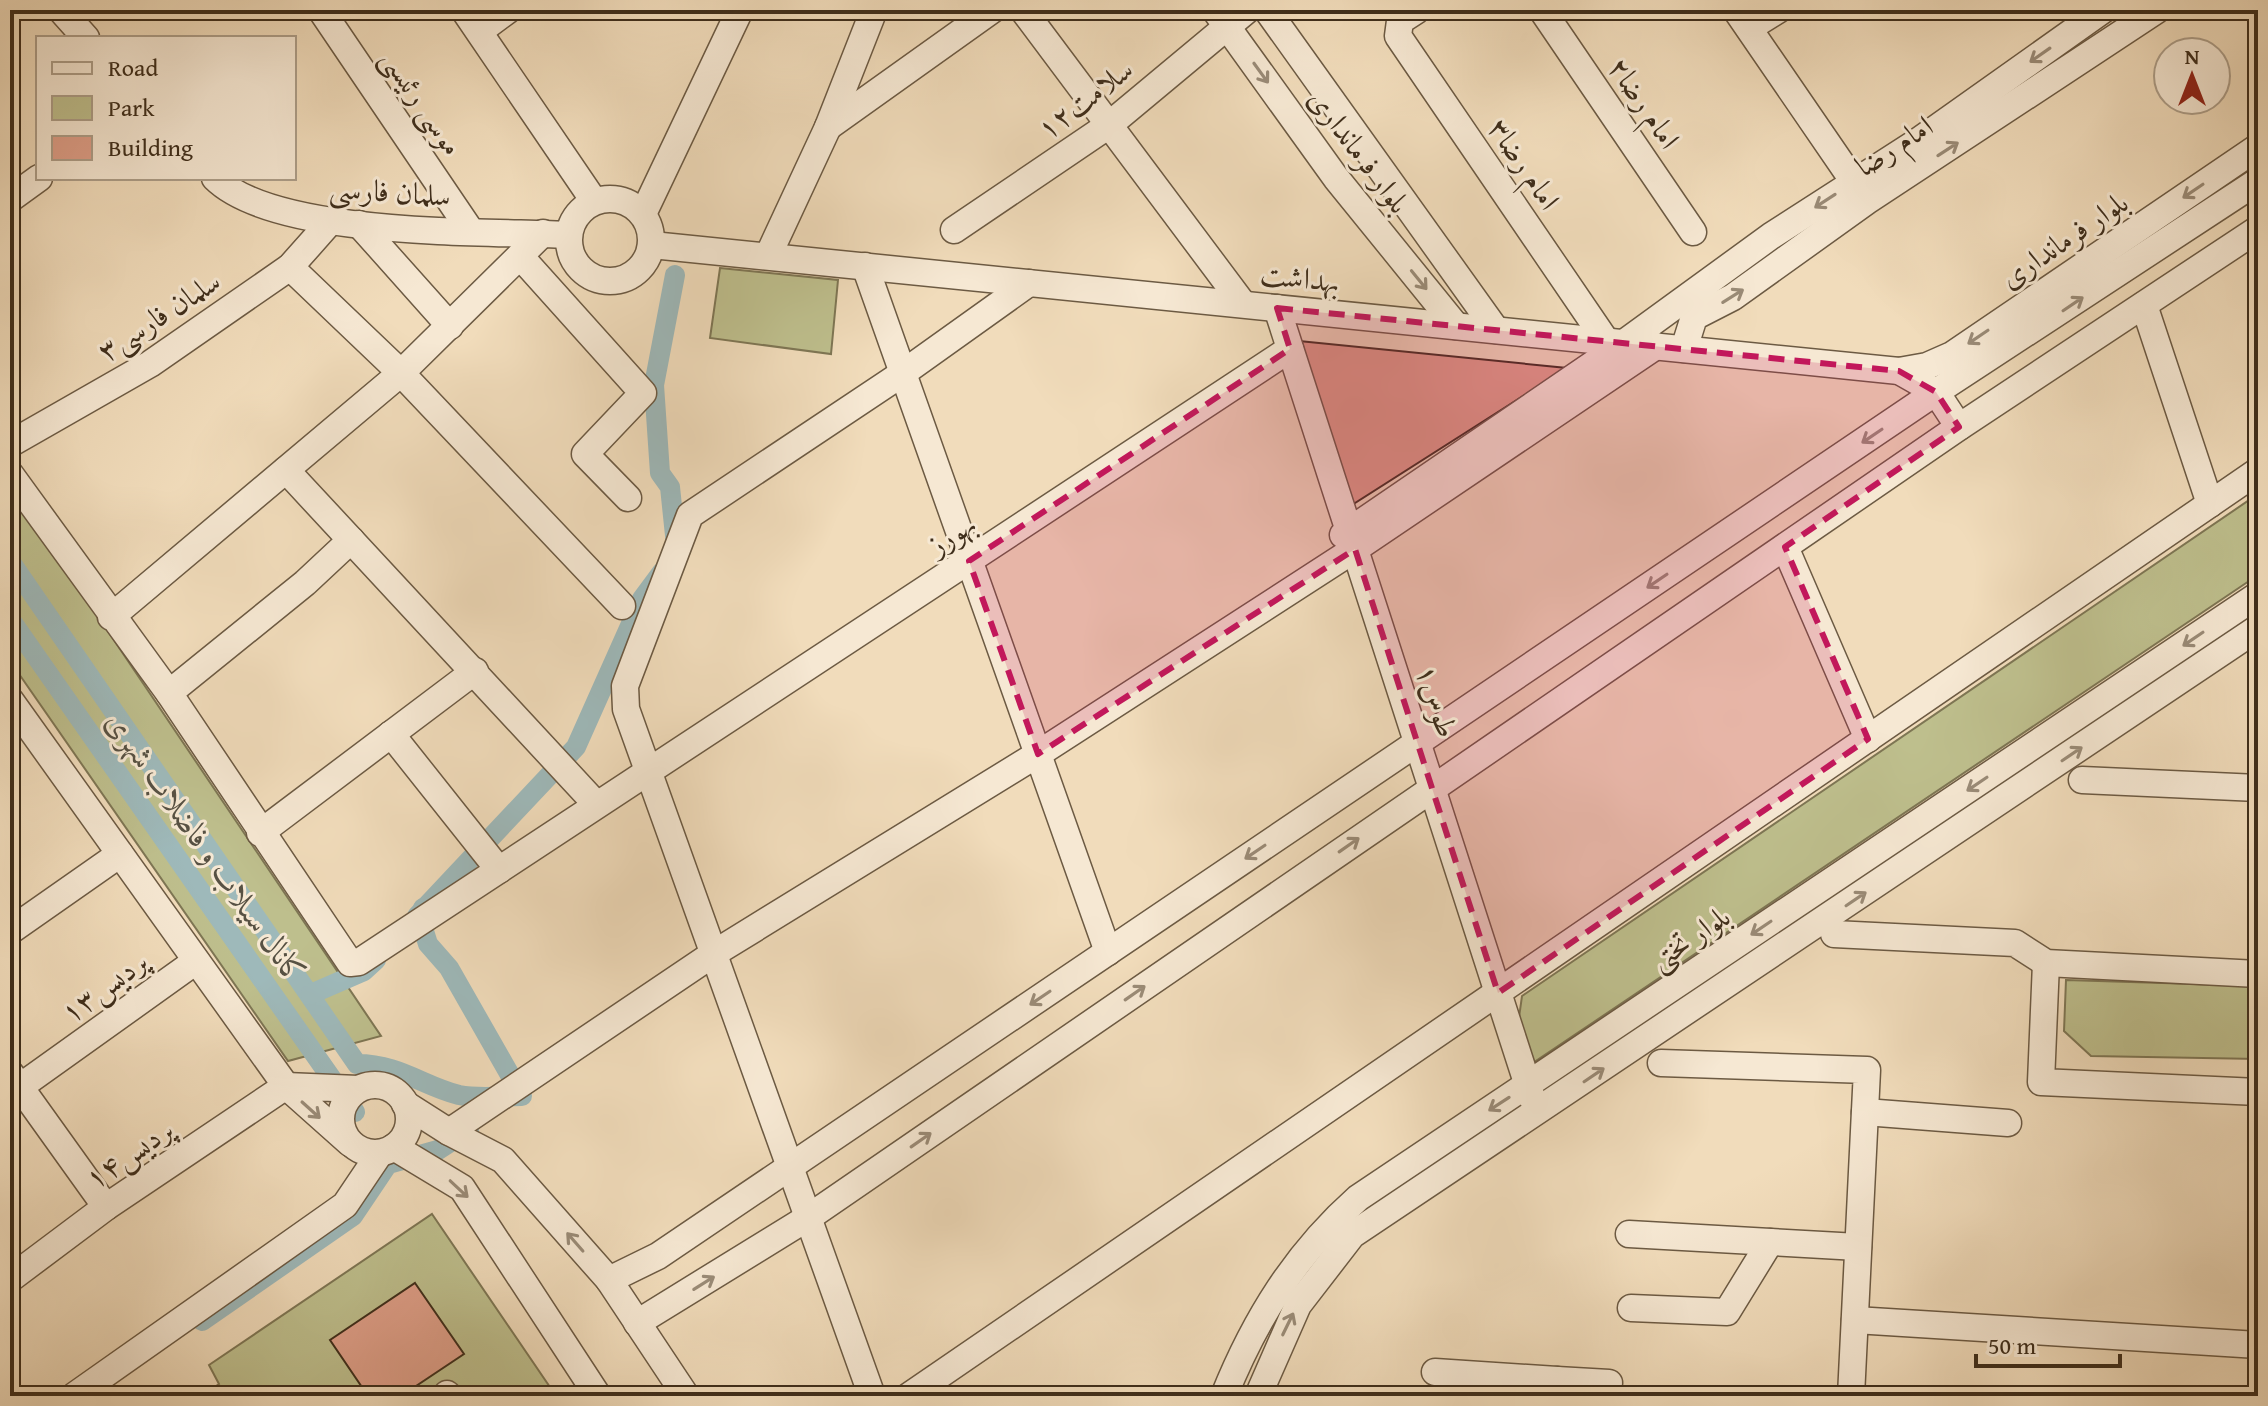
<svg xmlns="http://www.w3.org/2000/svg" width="2268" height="1406" viewBox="0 0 2268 1406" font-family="'Gentium Book Plus',Amiri,serif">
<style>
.green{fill:#bebf8d;stroke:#7e7654;stroke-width:2}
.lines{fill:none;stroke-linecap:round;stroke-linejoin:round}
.canal{stroke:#9eb9ba;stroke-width:20}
.building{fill:#df9f89;stroke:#3f2e1b;stroke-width:2}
.minor-casing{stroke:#6c5a43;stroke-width:29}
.minor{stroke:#f6e8d3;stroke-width:26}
.oneway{stroke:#9a8b77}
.marked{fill:#c2185b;fill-opacity:0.2;stroke:#c2185b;stroke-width:6;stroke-dasharray:16 10;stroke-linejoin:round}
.labels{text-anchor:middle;stroke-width:6;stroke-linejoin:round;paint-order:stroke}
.street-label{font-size:30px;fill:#3f2e1b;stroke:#f6e8d3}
.water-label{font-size:32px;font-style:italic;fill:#575143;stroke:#f6e8d3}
</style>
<rect width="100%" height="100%" fill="#f1dcbb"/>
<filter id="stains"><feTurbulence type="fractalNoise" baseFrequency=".0025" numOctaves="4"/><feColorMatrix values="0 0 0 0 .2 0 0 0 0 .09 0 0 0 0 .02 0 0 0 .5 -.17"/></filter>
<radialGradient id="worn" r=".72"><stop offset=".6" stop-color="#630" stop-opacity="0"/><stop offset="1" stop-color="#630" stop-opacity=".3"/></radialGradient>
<g class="green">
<path d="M 720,268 L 838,280 L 831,354 L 710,338 Z"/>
<path d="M 10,486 L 381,1036 L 288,1061 L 10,661 Z"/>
<path d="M 2258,494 L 2258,575 L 1524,1069 L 1516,1039 L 1522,996 Z"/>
<path d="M 2066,980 L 2258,986 L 2258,1059 L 2091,1056 L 2064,1031 Z"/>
<path d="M 432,1214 L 556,1396 L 202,1396 L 219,1384 L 209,1365 Z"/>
</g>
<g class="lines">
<g class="canal">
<path d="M 675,275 L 654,385 L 660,473 L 670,487 L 676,545"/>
<path d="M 10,561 L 357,1064 C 399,1064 423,1086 459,1095 C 478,1099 502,1096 522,1096 L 449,968 L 428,944 L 423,928 L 423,908"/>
<path d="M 10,619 L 355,1112"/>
<path d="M 417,916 L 576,747 L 642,599 L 662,572"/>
<path d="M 311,994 L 364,971 L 376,960"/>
<path d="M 202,1321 L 353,1216 L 388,1164 L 438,1150 L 469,1130"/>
</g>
</g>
<g class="building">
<path d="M 1299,341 L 1567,368 L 1344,510 Z"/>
<path d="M 415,1283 L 464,1354 L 401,1396 L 368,1396 L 330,1340 Z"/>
</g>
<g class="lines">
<defs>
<g id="minor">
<path d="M 61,10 L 86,38"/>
<path d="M 321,10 L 470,230"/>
<path d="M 464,10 L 594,201"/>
<path d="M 1023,10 L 1243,304"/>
<path d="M 1215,10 L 1336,178 L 1456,326"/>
<path d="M 1267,10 L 1496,330"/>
<path d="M 1417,10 L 1400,21 L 1398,36 L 1606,341"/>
<path d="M 1542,10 L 1693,232"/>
<path d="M 1736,10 L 1854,182"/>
<path d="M 1749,28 L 1778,10"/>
<path d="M 481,30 L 508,10"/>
<path d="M 828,127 L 992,10"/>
<path d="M 215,178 C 275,237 484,231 569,235"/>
<circle cx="610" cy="240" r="41"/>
<path d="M 10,199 L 39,178"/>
<path d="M 643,214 L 740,10"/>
<path d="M 359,224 L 450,326"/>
<path d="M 954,230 L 1109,125 L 1247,10"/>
<path d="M 652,245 L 1899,371 L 1936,392 L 1959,427"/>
<path d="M 520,256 L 643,393 L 585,454 L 628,498"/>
<path d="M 768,256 L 828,127 L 874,10"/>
<path d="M 865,266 L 1108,952"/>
<path d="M 290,267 L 401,373 L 622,606"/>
<path d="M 2144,305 L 2210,504"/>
<path d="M 1277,308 L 1532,1098"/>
<path d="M 1684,349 L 1694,317 L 1733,297 L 1867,201 L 2157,10"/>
<path d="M 1899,371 L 1927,366 L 1952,355 L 2258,147"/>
<path d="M 10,444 L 150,364 L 290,267 L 329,223"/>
<path d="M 286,470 L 596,804"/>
<path d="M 10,474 L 169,693 L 350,963 L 359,962 L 1290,349"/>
<path d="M 1343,535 L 1624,343 L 1771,236 L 1914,144 L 2103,10"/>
<path d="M 1785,547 L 1868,739"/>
<path d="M 111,617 L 401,373 L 543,233"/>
<path d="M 169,693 L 305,583 L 351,540"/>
<path d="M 10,700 L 286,1086 L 106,1207 L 10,1279"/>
<path d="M 391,734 L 499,870"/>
<path d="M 2082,780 L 2258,788"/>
<path d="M 260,833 L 475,671"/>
<path d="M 10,931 L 120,854"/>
<path d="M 1834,934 L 2015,943 L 2046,963 L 2258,974"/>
<path d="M 2046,963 L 2041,1082 L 2258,1092"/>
<path d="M 1661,1063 L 1867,1070 L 1851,1396"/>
<path d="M 10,1073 L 106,1207"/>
<circle cx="375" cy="1119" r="34"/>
<path d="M 10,1094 L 196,961"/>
<path d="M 405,1104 L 449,1132 L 503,1160 L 609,1280 L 686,1396"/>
<path d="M 1865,1112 L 2008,1123"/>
<path d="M 449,1132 L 713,954 L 1038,754 L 1355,549 L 1656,346"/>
<path d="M 350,1143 L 286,1086 L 358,1089"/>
<path d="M 394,1147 L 462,1188 L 598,1396"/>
<path d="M 1629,1234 L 1858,1247"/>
<path d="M 609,1280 L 658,1256 L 1936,392 L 2258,181"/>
<path d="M 1631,1308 L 1727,1312 L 1770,1242"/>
<path d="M 1855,1320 L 2258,1345"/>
<path d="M 637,1323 L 809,1217 L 1959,427 L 2258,229"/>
<path d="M 1435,1372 L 1557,1380 L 1557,1396"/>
<path d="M 1557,1380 L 1609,1383"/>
<path d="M 447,1394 L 449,1396"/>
<path d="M 74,1396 L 345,1205 L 380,1153"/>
<path d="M 872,1396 L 626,709 L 625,686 L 690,515 L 903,373 L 1029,283"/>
<path d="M 909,1396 L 2258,471"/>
<path d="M 1224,1396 C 1255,1319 1296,1253 1358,1198 L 2258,595"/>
<path d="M 1258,1396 L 1298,1305 L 1352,1235 L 2258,628"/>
</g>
</defs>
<use href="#minor" class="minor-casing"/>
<use href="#minor" class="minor"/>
</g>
<defs><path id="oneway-shaft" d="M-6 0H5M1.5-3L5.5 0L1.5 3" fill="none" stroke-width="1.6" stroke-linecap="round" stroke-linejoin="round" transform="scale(2)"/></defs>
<g class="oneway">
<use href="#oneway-shaft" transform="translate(2040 55) rotate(145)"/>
<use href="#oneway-shaft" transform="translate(1261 73) rotate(54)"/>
<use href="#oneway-shaft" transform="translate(1948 149) rotate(-33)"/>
<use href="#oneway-shaft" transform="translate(2193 191) rotate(146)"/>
<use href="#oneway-shaft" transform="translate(1825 201) rotate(147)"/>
<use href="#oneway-shaft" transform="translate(1419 280) rotate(51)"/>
<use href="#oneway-shaft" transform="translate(1733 296) rotate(-32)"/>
<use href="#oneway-shaft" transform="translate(2073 304) rotate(-34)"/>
<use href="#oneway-shaft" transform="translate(1978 337) rotate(146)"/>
<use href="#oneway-shaft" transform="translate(1872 436) rotate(146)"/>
<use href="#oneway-shaft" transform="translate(1657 581) rotate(146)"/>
<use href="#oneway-shaft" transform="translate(2193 639) rotate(146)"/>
<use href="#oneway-shaft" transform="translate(2072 754) rotate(-34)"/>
<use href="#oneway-shaft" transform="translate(1977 784) rotate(146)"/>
<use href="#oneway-shaft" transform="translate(1349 845) rotate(-35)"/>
<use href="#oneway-shaft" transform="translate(1255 852) rotate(146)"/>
<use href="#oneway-shaft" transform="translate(1856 899) rotate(-34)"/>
<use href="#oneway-shaft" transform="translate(1761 928) rotate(146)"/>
<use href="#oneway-shaft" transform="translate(1135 993) rotate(-35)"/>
<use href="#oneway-shaft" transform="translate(1040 998) rotate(146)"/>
<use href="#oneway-shaft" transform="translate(1594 1075) rotate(-34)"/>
<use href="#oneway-shaft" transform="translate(1499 1104) rotate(147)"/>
<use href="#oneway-shaft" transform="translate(311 1110) rotate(42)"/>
<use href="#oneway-shaft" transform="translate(921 1140) rotate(-35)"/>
<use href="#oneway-shaft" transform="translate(459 1189) rotate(43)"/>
<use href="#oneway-shaft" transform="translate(575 1242) rotate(-131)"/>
<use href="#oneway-shaft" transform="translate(704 1283) rotate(-32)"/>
<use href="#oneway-shaft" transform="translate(1288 1324) rotate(-64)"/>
</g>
<path class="marked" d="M 1277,308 L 1899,371 L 1936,392 L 1959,427 L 1785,547 L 1868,739 L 1498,993 L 1355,549 L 1038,754 L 969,561 L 1290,349 Z"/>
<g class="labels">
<g class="street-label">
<text transform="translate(1085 99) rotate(-37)" y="10">سلامت۱۲</text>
<text transform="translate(422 102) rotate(56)" y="10">موسی رئیسی</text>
<text transform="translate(1644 103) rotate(56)" y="10">امام رضا۲</text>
<text transform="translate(1894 146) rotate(-33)" y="10">امام رضا</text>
<text transform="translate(1359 151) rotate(53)" y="10">بلوار فرمانداری</text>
<text transform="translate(1524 164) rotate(56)" y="10">امام رضا۳</text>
<text transform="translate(390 192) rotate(4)" y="10">سلمان فارسی</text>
<text transform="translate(2064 240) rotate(-34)" y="10">بلوار فرمانداری</text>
<text transform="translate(1300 278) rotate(6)" y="10">بهداشت</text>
<text transform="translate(159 316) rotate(-33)" y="10">سلمان فارسی۳</text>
<text transform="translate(952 534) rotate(-33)" y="10">بهورز</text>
<text transform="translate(1437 701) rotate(72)" y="10">طوس۱</text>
<text transform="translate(1690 938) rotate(-34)" y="10">بلوار تختی</text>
<text transform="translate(104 987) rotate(-36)" y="10">پردیس۱۳</text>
<text transform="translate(129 1154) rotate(-34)" y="10">پردیس۱۴</text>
</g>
<g class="water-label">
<text transform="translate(207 848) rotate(55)" y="11">کانال سیلاب و فاضلاب شهری</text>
</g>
</g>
<rect width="2268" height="1406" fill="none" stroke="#f1dcbb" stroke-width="40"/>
<rect x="12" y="12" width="2244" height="1382" fill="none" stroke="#3f2e1b" stroke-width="4"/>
<rect x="20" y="20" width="2228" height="1366" fill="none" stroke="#3f2e1b" stroke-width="2"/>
<rect x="36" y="36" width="260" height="144" fill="#f6e8d3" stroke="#ad9e89" stroke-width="2"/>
<rect x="52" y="62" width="40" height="12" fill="#f6e8d3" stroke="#ad9e89" stroke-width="2"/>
<text x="108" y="76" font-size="24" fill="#3f2e1b">Road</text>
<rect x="52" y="96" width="40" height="24" fill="#bebf8d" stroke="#ad9e89" stroke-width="2"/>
<text x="108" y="116" font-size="24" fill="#3f2e1b">Park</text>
<rect x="52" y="136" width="40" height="24" fill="#df9f89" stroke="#ad9e89" stroke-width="2"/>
<text x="108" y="156" font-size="24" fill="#3f2e1b">Building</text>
<g transform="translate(2192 76)"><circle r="38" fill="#f6e8d3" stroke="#ad9e89" stroke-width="2"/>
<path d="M0-6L14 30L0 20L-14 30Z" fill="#8f2418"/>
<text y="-12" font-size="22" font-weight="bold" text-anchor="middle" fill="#3f2e1b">N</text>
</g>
<path d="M1976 1354v12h144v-12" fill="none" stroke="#3f2e1b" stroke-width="4"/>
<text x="1988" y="1354" font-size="24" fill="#3f2e1b" stroke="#f6e8d3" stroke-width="6" paint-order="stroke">50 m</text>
<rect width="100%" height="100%" filter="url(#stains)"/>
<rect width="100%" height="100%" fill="url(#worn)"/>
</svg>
